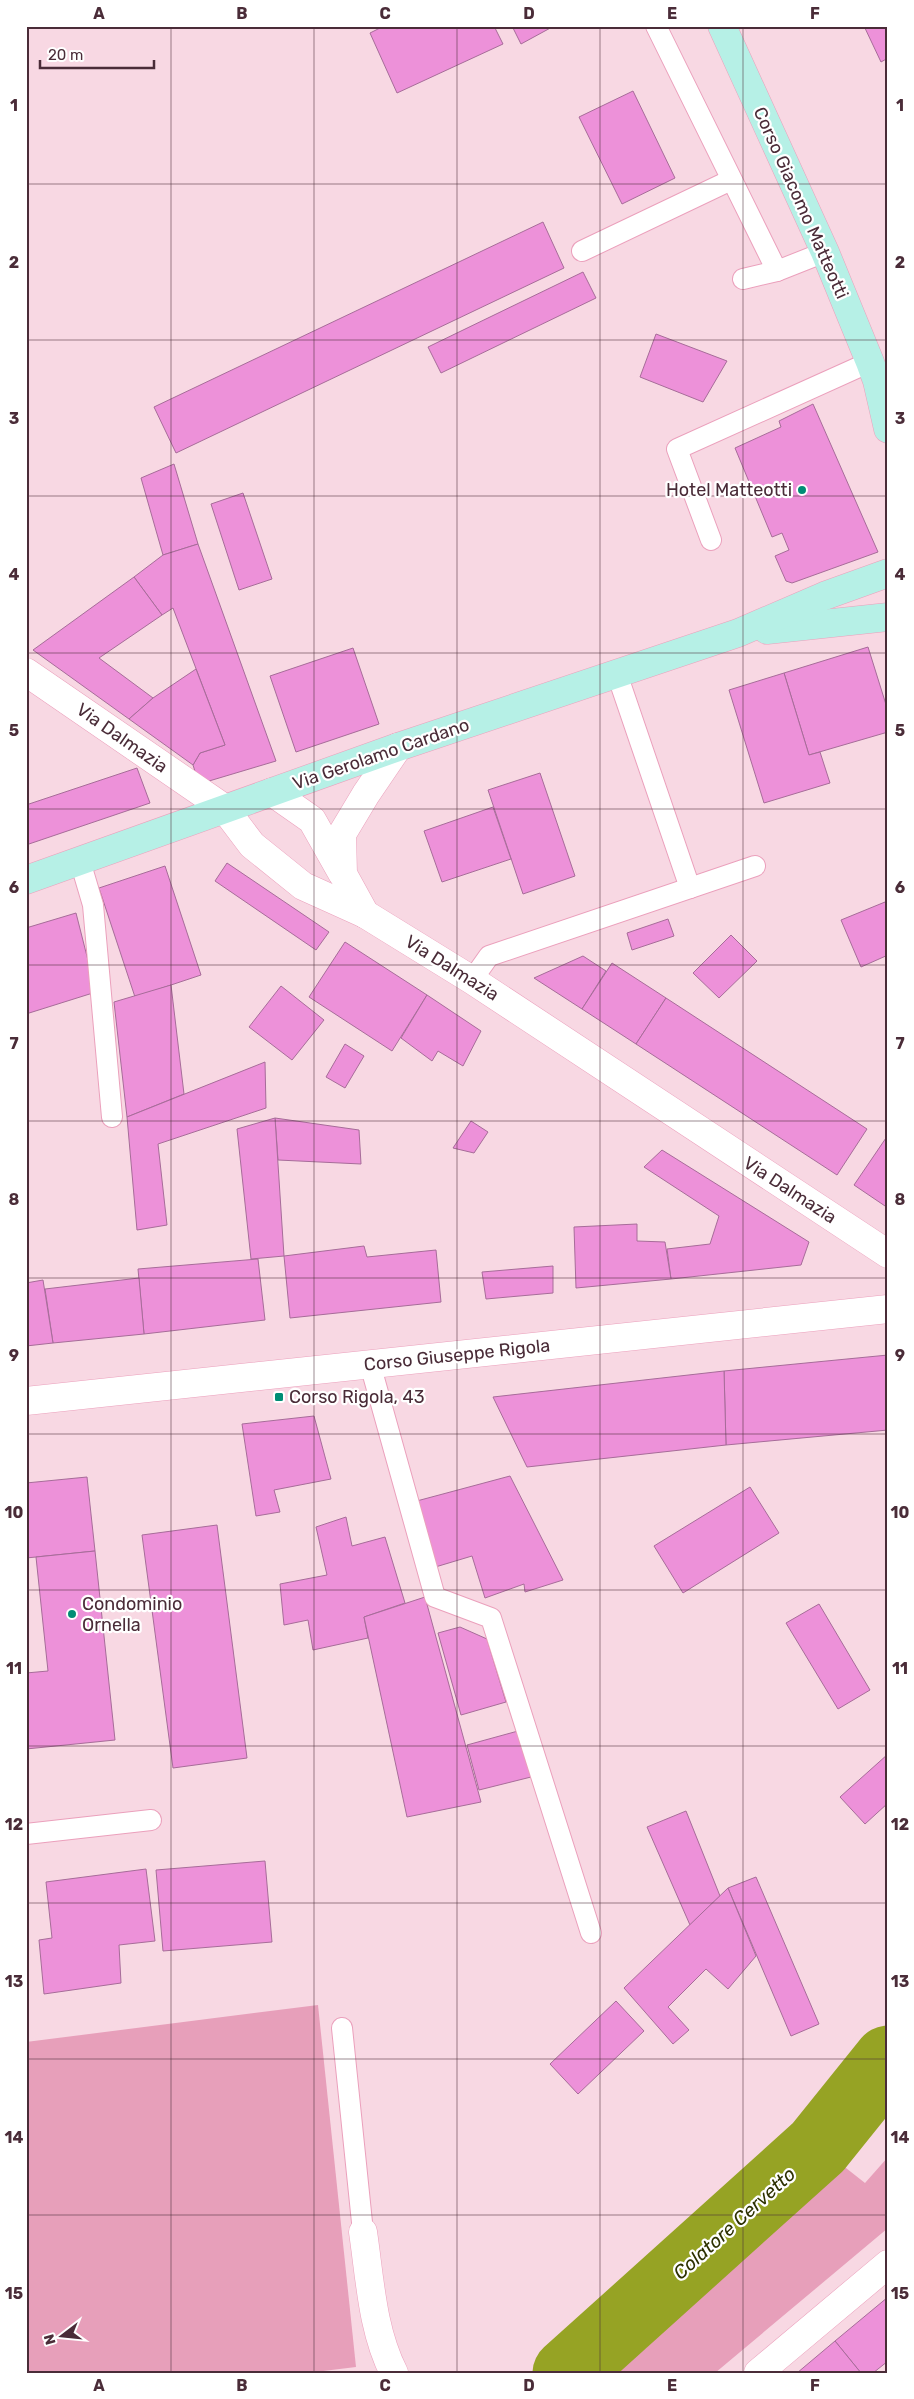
<svg xmlns="http://www.w3.org/2000/svg" width="914" height="2399" viewBox="0 0 914 2399" font-family="Rubik,sans-serif">
<style>
.green{fill:#e79fba}
.lines{fill:none;stroke-linecap:round;stroke-linejoin:round}
.river{stroke:#96a324;stroke-width:69}
.building{fill:#ed91d9;stroke:#a76c99}
.lane-casing{stroke:#eba0bc;stroke-width:22}
.street-casing{stroke:#eba0bc;stroke-width:29}
.secondary-casing{stroke:#eba0bc;stroke-width:29}
.lane{stroke:#fff;stroke-width:20}
.street{stroke:#fff;stroke-width:28}
.secondary{stroke:#b6f0e6;stroke-width:28}
.grid{fill:none;stroke:#4a2c38;stroke-width:1;stroke-opacity:0.55}
.poi-dot{fill:#008d75;stroke:#fff;stroke-width:2}
.labels{text-anchor:middle;stroke-width:4.5;stroke-linejoin:round;paint-order:stroke}
.street-label{font-size:18px;fill:#4a2c38;stroke:#fff}
.poi-label{font-size:18px;fill:#4a2c38;stroke:#fff;text-anchor:start}
.water-label{font-size:19px;font-style:italic;fill:#2d3100;stroke:#fff}
.neatline{fill:none;stroke:#4a2c38;stroke-width:2}
.grid-label{font-size:16px;text-anchor:middle;font-weight:bold;fill:#4a2c38}
</style>
<rect width="100%" height="100%" fill="#f8d8e3"/>
<g class="green">
<path d="M 318,2005 L 356,2367 L 307,2373 L 26,2373 L 26,2042 Z"/>
<path d="M 832,2157 L 865,2183 L 888,2157 L 888,2228 L 715,2373 L 614,2373 L 646,2348 Z"/>
</g>
<g class="lines">
<path class="river" d="M 567,2373 L 818,2147 L 888,2060"/>
</g>
<g class="building">
<path d="M 384,26 L 494,26 L 503,44 L 397,93 L 370,33 Z"/>
<path d="M 512,26 L 554,26 L 521,44 Z"/>
<path d="M 864,26 L 888,26 L 888,58 L 881,62 Z"/>
<path d="M 633,91 L 675,178 L 622,204 L 579,117 Z"/>
<path d="M 543,222 L 564,268 L 176,453 L 154,407 Z"/>
<path d="M 583,272 L 596,298 L 441,373 L 428,347 Z"/>
<path d="M 656,334 L 727,361 L 703,402 L 640,377 Z"/>
<path d="M 813,404 L 878,552 L 792,583 L 786,581 L 775,556 L 789,550 L 782,533 L 772,537 L 735,448 L 781,427 L 779,421 Z"/>
<path d="M 174,464 L 198,544 L 163,555 L 141,478 Z"/>
<path d="M 243,493 L 272,579 L 239,590 L 211,504 Z"/>
<path d="M 198,544 L 276,761 L 199,784 L 193,765 L 200,753 L 225,745 L 173,608 L 162,615 L 134,577 L 163,555 Z"/>
<path d="M 134,577 L 162,615 L 99,658 L 153,698 L 129,719 L 33,650 Z"/>
<path d="M 868,647 L 888,711 L 888,732 L 809,755 L 784,673 Z"/>
<path d="M 353,648 L 379,724 L 296,752 L 270,676 Z"/>
<path d="M 196,669 L 225,745 L 200,753 L 193,765 L 129,719 L 153,698 Z"/>
<path d="M 784,673 L 809,755 L 820,752 L 830,783 L 764,803 L 729,690 Z"/>
<path d="M 137,768 L 150,803 L 26,845 L 26,805 Z"/>
<path d="M 540,773 L 575,876 L 523,894 L 488,790 Z"/>
<path d="M 493,807 L 511,859 L 442,882 L 424,831 Z"/>
<path d="M 227,863 L 329,932 L 316,950 L 215,881 Z"/>
<path d="M 165,866 L 201,975 L 135,997 L 99,888 Z"/>
<path d="M 885,902 L 888,909 L 888,955 L 861,967 L 841,920 Z"/>
<path d="M 76,913 L 96,992 L 26,1014 L 26,928 Z"/>
<path d="M 668,919 L 674,936 L 632,950 L 627,933 Z"/>
<path d="M 731,935 L 757,961 L 719,998 L 693,973 Z"/>
<path d="M 345,942 L 427,995 L 392,1051 L 309,997 Z"/>
<path d="M 583,956 L 606,971 L 582,1009 L 534,978 Z"/>
<path d="M 612,963 L 666,998 L 636,1044 L 582,1009 Z"/>
<path d="M 171,985 L 184,1094 L 127,1117 L 114,1002 Z"/>
<path d="M 281,986 L 324,1020 L 292,1060 L 249,1027 Z"/>
<path d="M 427,995 L 481,1031 L 463,1066 L 438,1051 L 432,1061 L 401,1038 Z"/>
<path d="M 666,998 L 867,1129 L 837,1175 L 636,1044 Z"/>
<path d="M 345,1044 L 364,1056 L 345,1088 L 326,1077 Z"/>
<path d="M 265,1062 L 266,1108 L 158,1144 L 167,1225 L 137,1230 L 127,1117 Z"/>
<path d="M 275,1118 L 359,1130 L 361,1164 L 278,1160 Z"/>
<path d="M 275,1118 L 284,1256 L 251,1259 L 237,1129 Z"/>
<path d="M 471,1121 L 488,1132 L 474,1153 L 453,1148 Z"/>
<path d="M 888,1135 L 888,1208 L 854,1185 Z"/>
<path d="M 662,1150 L 809,1242 L 801,1265 L 671,1279 L 667,1249 L 710,1244 L 719,1216 L 644,1167 Z"/>
<path d="M 637,1224 L 637,1241 L 665,1242 L 671,1279 L 576,1288 L 574,1227 Z"/>
<path d="M 364,1246 L 367,1257 L 436,1250 L 441,1302 L 290,1318 L 284,1256 Z"/>
<path d="M 258,1259 L 265,1320 L 144,1334 L 138,1269 Z"/>
<path d="M 553,1266 L 553,1293 L 486,1299 L 482,1272 Z"/>
<path d="M 139,1278 L 144,1334 L 53,1343 L 45,1289 Z"/>
<path d="M 43,1280 L 53,1343 L 26,1346 L 26,1283 Z"/>
<path d="M 888,1355 L 888,1430 L 726,1445 L 724,1371 Z"/>
<path d="M 724,1371 L 726,1445 L 527,1467 L 493,1397 Z"/>
<path d="M 314,1416 L 331,1479 L 274,1490 L 280,1512 L 256,1516 L 242,1424 Z"/>
<path d="M 510,1476 L 563,1580 L 525,1592 L 524,1584 L 485,1598 L 472,1556 L 432,1568 L 413,1502 Z"/>
<path d="M 87,1477 L 95,1551 L 26,1558 L 26,1483 Z"/>
<path d="M 750,1487 L 779,1533 L 683,1593 L 654,1546 Z"/>
<path d="M 346,1517 L 352,1546 L 385,1537 L 405,1603 L 364,1617 L 368,1638 L 313,1650 L 308,1620 L 284,1625 L 280,1584 L 327,1575 L 316,1527 Z"/>
<path d="M 217,1525 L 247,1758 L 173,1768 L 142,1535 Z"/>
<path d="M 95,1551 L 115,1740 L 26,1749 L 26,1673 L 48,1671 L 36,1557 Z"/>
<path d="M 425,1597 L 481,1802 L 407,1817 L 364,1617 Z"/>
<path d="M 819,1604 L 870,1690 L 838,1709 L 786,1623 Z"/>
<path d="M 460,1627 L 487,1639 L 506,1702 L 461,1715 L 438,1633 Z"/>
<path d="M 518,1731 L 531,1777 L 479,1790 L 467,1745 Z"/>
<path d="M 888,1754 L 888,1803 L 865,1824 L 840,1797 Z"/>
<path d="M 686,1811 L 720,1896 L 690,1925 L 647,1827 Z"/>
<path d="M 265,1861 L 272,1942 L 163,1951 L 156,1870 Z"/>
<path d="M 146,1869 L 155,1941 L 119,1945 L 121,1983 L 44,1994 L 39,1940 L 52,1938 L 46,1882 Z"/>
<path d="M 756,1877 L 819,2024 L 791,2036 L 728,1888 Z"/>
<path d="M 728,1888 L 756,1956 L 728,1989 L 706,1969 L 668,2007 L 689,2030 L 673,2044 L 624,1988 Z"/>
<path d="M 616,2001 L 644,2031 L 578,2094 L 550,2064 Z"/>
<path d="M 888,2297 L 888,2361 L 873,2373 L 861,2373 L 835,2341 Z"/>
<path d="M 835,2341 L 861,2373 L 797,2373 Z"/>
</g>
<g class="lines">
<defs>
<g id="lane">
<path d="M 656,26 L 777,271"/>
<path d="M 582,251 L 731,180"/>
<path d="M 743,279 L 777,271 L 825,252"/>
<path d="M 711,540 L 677,449 L 870,362"/>
<path d="M 617,674 L 690,888"/>
<path d="M 80,861 L 93,905 L 112,1117"/>
<path d="M 472,980 L 489,956 L 755,866"/>
<path d="M 370,1364 L 435,1597 L 491,1618 L 591,1933"/>
<path d="M 26,1834 L 151,1820"/>
<path d="M 342,2028 L 363,2232"/>
</g>
<g id="street">
<path d="M 26,672 L 224,808 L 252,845 L 303,886 L 365,914 L 472,980 L 888,1254"/>
<path d="M 272,792 L 312,820 L 342,873"/>
<path d="M 365,914 L 343,874 L 342,834 L 366,794 L 398,747"/>
<path d="M 26,1401 L 888,1309"/>
<path d="M 363,2232 C 370,2279 372,2330 394,2373"/>
<path d="M 758,2373 L 888,2264"/>
</g>
<g id="secondary">
<path d="M 722,26 L 825,252 L 870,362 L 877,381 L 888,429"/>
<path d="M 767,630 L 888,617"/>
<path d="M 26,880 L 398,747 L 738,633 L 824,596 L 888,573"/>
</g>
</defs>
<use href="#lane" class="lane-casing"/>
<use href="#street" class="street-casing"/>
<use href="#secondary" class="secondary-casing"/>
<use href="#lane" class="lane"/>
<use href="#street" class="street"/>
<use href="#secondary" class="secondary"/>
</g>
<path class="grid" d="M 171,26 L 171,2373M 314,26 L 314,2373M 457,26 L 457,2373M 600,26 L 600,2373M 743,26 L 743,2373M 26,184 L 888,184M 26,340 L 888,340M 26,496 L 888,496M 26,653 L 888,653M 26,809 L 888,809M 26,965 L 888,965M 26,1121 L 888,1121M 26,1278 L 888,1278M 26,1434 L 888,1434M 26,1590 L 888,1590M 26,1746 L 888,1746M 26,1903 L 888,1903M 26,2059 L 888,2059M 26,2215 L 888,2215"/>
<g class="poi-dot">
<circle cx="802" cy="490" r="5"/>
<rect x="274" y="1392" width="10" height="10" rx="2.5"/>
<circle cx="72" cy="1614" r="5"/>
</g>
<g class="labels">
<g class="street-label">
<text transform="translate(801 203) rotate(66)" y="6">Corso Giacomo Matteotti</text>
<text transform="translate(122 738) rotate(35)" y="6">Via Dalmazia</text>
<text transform="translate(381 754) rotate(-19)" y="6">Via Gerolamo Cardano</text>
<text transform="translate(452 968) rotate(32)" y="6">Via Dalmazia</text>
<text transform="translate(790 1190) rotate(33)" y="6">Via Dalmazia</text>
<text transform="translate(457 1355) rotate(-6)" y="6">Corso Giuseppe Rigola</text>
</g>
<g class="poi-label">
<text x="792" y="496" text-anchor="end">Hotel Matteotti</text>
<text x="289" y="1403">Corso Rigola, 43</text>
<text x="82" y="1610">Condominio<tspan x="82" dy="21">Ornella</tspan></text>
</g>
<g class="water-label">
<text transform="translate(734 2223) rotate(-42)" y="7">Colatore Cervetto</text>
</g>
</g>
<rect width="914" height="2399" fill="none" stroke="#ffffff" stroke-width="55"/>
<g transform="translate(62 2336) rotate(254)" stroke="#ffffff" stroke-width="4" paint-order="stroke">
<path d="M0-4L9 19L0 12L-9 19Z" fill="#4a2c38"/>
<text y="-8" font-size="14" font-weight="bold" text-anchor="middle" fill="#4a2c38">N</text>
</g>
<path d="M40 60v8h114v-8" fill="none" stroke="#4a2c38" stroke-width="2.5"/>
<text x="48" y="60" font-size="15" fill="#4a2c38" stroke="#ffffff" stroke-width="4" paint-order="stroke">20 m</text>
<rect x="28" y="28" width="858" height="2344" class="neatline"/>
<g class="grid-label">
<text x="99" y="19">A</text>
<text x="242" y="19">B</text>
<text x="385" y="19">C</text>
<text x="529" y="19">D</text>
<text x="672" y="19">E</text>
<text x="815" y="19">F</text>
<text x="14" y="111">1</text>
<text x="900" y="111">1</text>
<text x="14" y="268">2</text>
<text x="900" y="268">2</text>
<text x="14" y="424">3</text>
<text x="900" y="424">3</text>
<text x="14" y="580">4</text>
<text x="900" y="580">4</text>
<text x="14" y="736">5</text>
<text x="900" y="736">5</text>
<text x="14" y="893">6</text>
<text x="900" y="893">6</text>
<text x="14" y="1049">7</text>
<text x="900" y="1049">7</text>
<text x="14" y="1205">8</text>
<text x="900" y="1205">8</text>
<text x="14" y="1361">9</text>
<text x="900" y="1361">9</text>
<text x="14" y="1518">10</text>
<text x="900" y="1518">10</text>
<text x="14" y="1674">11</text>
<text x="900" y="1674">11</text>
<text x="14" y="1830">12</text>
<text x="900" y="1830">12</text>
<text x="14" y="1987">13</text>
<text x="900" y="1987">13</text>
<text x="14" y="2143">14</text>
<text x="900" y="2143">14</text>
<text x="14" y="2299">15</text>
<text x="900" y="2299">15</text>
<text x="99" y="2391">A</text>
<text x="242" y="2391">B</text>
<text x="385" y="2391">C</text>
<text x="529" y="2391">D</text>
<text x="672" y="2391">E</text>
<text x="815" y="2391">F</text>
</g>
</svg>
